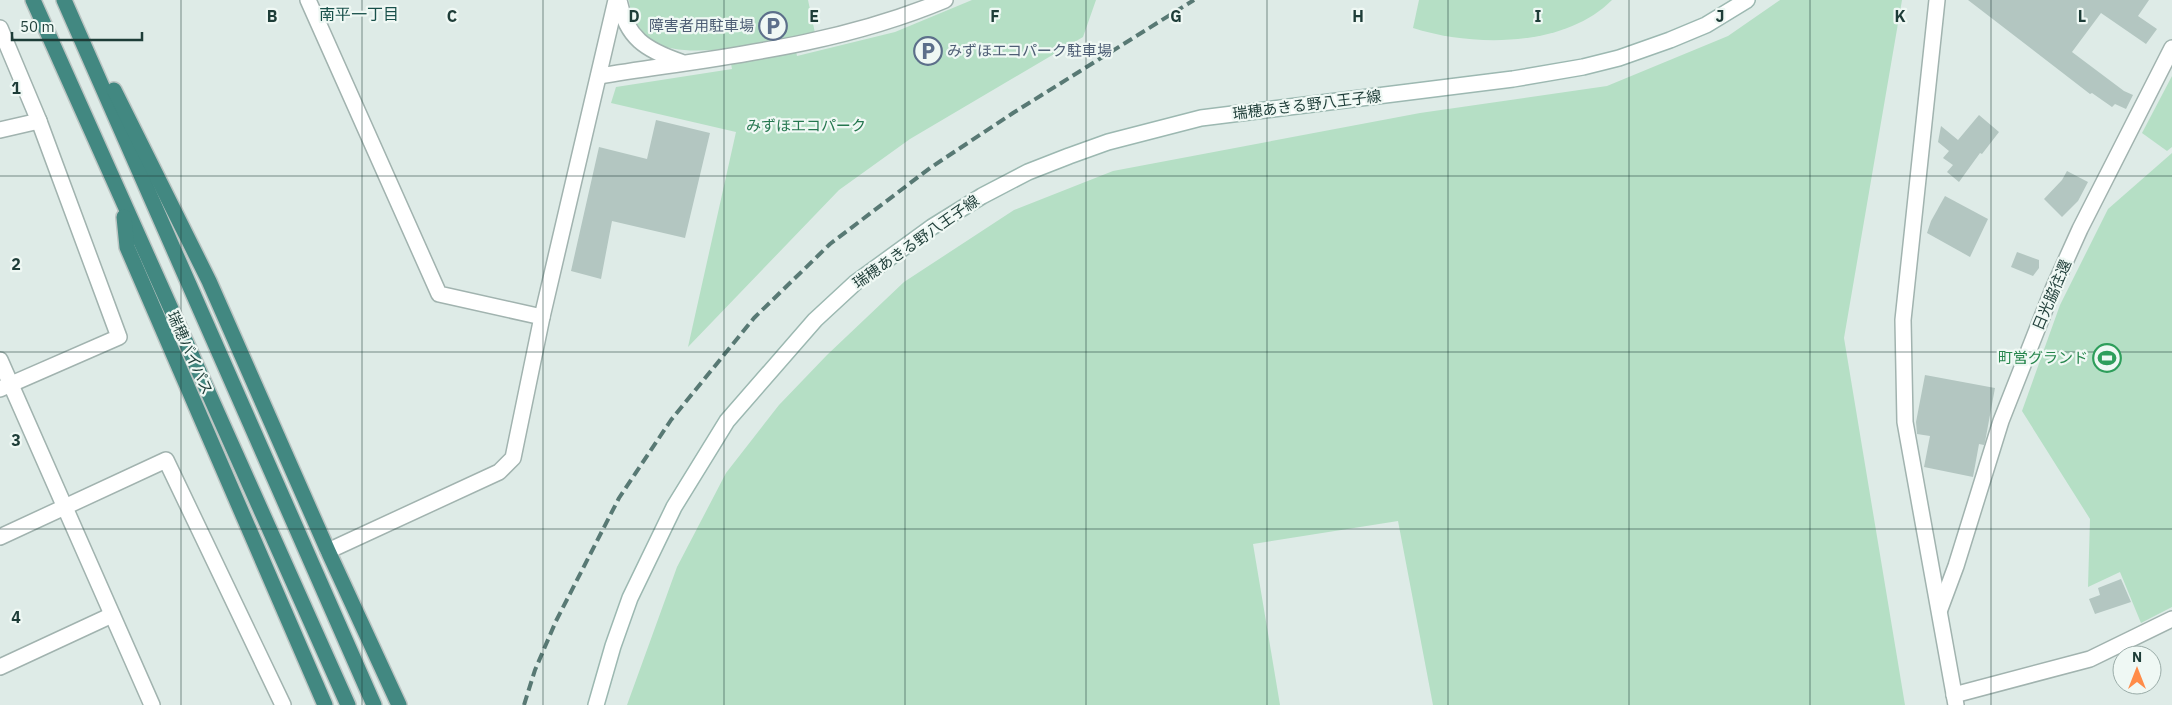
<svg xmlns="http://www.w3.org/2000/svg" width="2172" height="705" viewBox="0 0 2172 705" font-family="'IBM Plex Sans','Noto Sans JP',sans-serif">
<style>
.green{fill:#b5dfc5}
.building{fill:#b3c6c1}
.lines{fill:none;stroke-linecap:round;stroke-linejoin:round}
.minor-casing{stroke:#a1b3af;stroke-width:18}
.tertiary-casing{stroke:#a1b3af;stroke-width:18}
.secondary-casing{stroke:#9cb8b1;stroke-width:18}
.trunk-casing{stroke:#bcc5c3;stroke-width:18}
.minor{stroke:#fff;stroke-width:15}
.tertiary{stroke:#fff;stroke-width:15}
.secondary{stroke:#fff;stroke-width:15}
.trunk{stroke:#428881;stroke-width:15}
.rail{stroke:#587974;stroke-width:4;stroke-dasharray:10 5;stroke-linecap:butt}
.grid{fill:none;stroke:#1e3d38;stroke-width:1;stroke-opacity:0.55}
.labels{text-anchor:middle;stroke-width:4.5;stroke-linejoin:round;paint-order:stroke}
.service-label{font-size:15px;fill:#4e5e75;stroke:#eff8f4;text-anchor:end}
.street-label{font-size:15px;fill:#1e3d38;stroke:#eff8f4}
.park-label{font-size:15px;fill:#25774f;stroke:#eff8f4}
.leisure-label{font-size:15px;fill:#27864d;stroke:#eff8f4;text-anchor:end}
.neighbourhood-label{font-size:16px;fill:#18504a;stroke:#eff8f4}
.grid-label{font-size:16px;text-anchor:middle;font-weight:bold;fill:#1e3d38;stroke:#eff8f4;stroke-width:4.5;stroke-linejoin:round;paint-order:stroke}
</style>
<rect width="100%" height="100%" fill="#deebe7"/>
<g class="green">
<path d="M 629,0 L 808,0 L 815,33 L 793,38 L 797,56 L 895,32 L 972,0 L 1096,0 L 1083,37 L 910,139 L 839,190 L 688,347 L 736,132 L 611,103 L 616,87 L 732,69 L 728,49 C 685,52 635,56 629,0 Z"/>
<path d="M 1419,0 L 1612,0 C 1564,48 1473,47 1413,28 Z"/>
<path d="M 1780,0 L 1902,0 L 1844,338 L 1905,705 L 1433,705 L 1398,521 L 1253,544 L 1280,705 L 627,705 L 677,567 L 726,473 L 779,405 L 827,355 L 904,282 L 1014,210 L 1113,171 L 1420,113 L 1607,86 L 1728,36 Z"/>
<path d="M 2172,76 L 2172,147 L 2167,151 L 2142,133 Z"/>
<path d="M 2172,153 L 2172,607 L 2141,623 L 2120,572 L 2088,587 L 2090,519 L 2022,411 L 2060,305 L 2108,209 Z"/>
</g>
<g class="building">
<path d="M 1968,0 L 2149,0 L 2138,16 L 2157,29 L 2146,44 L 2101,13 L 2072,52 L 2124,91 L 2133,95 L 2126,109 L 2115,104 L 2112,107 L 2092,93 L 2090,94 Z"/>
<path d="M 1979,115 L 1999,132 L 1982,154 L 1980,153 L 1959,182 L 1947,172 L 1953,165 L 1943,158 L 1949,151 L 1938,142 L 1941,126 L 1958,140 Z"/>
<path d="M 656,120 L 710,133 L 685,238 L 612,221 L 601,279 L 571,271 L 599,147 L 647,159 Z"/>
<path d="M 2067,171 L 2088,182 L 2078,201 L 2062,217 L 2044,199 L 2062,180 Z"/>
<path d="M 1945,196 L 1988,219 L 1970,257 L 1927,233 L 1931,221 Z"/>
<path d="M 2017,252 L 2039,260 L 2039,268 L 2033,276 L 2011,267 Z"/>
<path d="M 1925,375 L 1995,388 L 1985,442 L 1984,445 L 1979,444 L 1973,477 L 1924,467 L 1930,436 L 1917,434 L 1916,422 Z"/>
<path d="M 2121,579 L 2131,602 L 2095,614 L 2089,599 L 2100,595 L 2098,588 Z"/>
</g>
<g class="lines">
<defs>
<g id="minor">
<path d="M 1937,0 L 1903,320 L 1905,422 L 1956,705"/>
<path d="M 0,28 L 39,121 L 119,337 L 0,389"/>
<path d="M 0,130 L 39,121"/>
<path d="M 0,360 L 152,705"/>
<path d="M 0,537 L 166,460 L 283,705"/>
<path d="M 0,667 L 112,615"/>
<path d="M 1954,695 L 2090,659 L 2172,619"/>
</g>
<g id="tertiary">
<path d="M 308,0 L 439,294 L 542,317"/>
<path d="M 619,0 C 626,38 646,50 681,62"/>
<path d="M 599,76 C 718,57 833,47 945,0"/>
<path d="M 328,551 L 499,472 L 513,458 L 542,317 L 616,0"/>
<path d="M 1940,609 L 1956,566 L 2001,421 L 2053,289 L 2080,229 L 2172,48"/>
</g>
<path id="secondary" d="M 596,705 L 613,646 L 630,598 L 674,507 L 727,421 L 815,320 L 855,283 L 932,227 L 982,196 L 1028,172 L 1069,156 L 1108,142 L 1201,118 L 1513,79 L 1583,67 L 1619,58 L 1670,40 L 1706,25 L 1747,0"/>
<g id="trunk">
<path d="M 33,0 L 348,705"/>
<path d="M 64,0 L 374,705"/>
<path d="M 114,90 L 209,281 L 328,551 L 399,705"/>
<path d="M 124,217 L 127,247 L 325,705"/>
</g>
</defs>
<use href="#minor" class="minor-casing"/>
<use href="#tertiary" class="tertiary-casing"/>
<use href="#secondary" class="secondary-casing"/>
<use href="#trunk" class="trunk-casing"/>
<use href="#minor" class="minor"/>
<use href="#tertiary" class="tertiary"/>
<use href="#secondary" class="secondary"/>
<use href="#trunk" class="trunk"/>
<path class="rail" d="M 524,705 L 535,670 L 556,621 L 619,498 L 671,420 L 754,318 L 830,244 L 930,168 L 1013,113 L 1194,0"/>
</g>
<path class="grid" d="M 181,0 L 181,705M 362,0 L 362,705M 543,0 L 543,705M 724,0 L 724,705M 905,0 L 905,705M 1086,0 L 1086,705M 1267,0 L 1267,705M 1448,0 L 1448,705M 1629,0 L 1629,705M 1810,0 L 1810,705M 1991,0 L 1991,705M 0,176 L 2172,176M 0,352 L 2172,352M 0,529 L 2172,529"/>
<defs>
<symbol id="parking-ring" viewBox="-11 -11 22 22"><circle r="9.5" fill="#eff8f4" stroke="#5c6f8a" stroke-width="1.5"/><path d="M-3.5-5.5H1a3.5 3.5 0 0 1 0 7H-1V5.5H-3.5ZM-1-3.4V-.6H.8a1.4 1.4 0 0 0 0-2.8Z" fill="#5c6f8a"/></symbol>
<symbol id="stadium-ring" viewBox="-11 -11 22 22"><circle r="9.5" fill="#eff8f4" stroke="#2e9e5b" stroke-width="1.5"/><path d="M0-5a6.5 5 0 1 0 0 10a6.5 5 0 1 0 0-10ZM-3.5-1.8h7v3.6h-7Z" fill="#2e9e5b"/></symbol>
</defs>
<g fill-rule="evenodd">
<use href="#parking-ring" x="757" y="10" width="32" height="32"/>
<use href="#parking-ring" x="912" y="35" width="32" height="32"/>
<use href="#stadium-ring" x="2091" y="342" width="32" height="32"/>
</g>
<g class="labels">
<g class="service-label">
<text x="754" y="31">障害者用駐車場</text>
<text x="947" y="56" text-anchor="start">みずほエコパーク駐車場</text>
</g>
<g class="street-label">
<text transform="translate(1307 105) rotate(-7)" y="5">瑞穂あきる野八王子線</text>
<text transform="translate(916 242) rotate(-35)" y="5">瑞穂あきる野八王子線</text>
<text transform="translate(2052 295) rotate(-67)" y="5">日光脇往還</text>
<text transform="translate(190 353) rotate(66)" y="5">瑞穂バイパス</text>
</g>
<g class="park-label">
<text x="806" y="131">みずほエコパーク</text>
</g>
<g class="leisure-label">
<text x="2088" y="363">町営グランド</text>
</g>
<g class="neighbourhood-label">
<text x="359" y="20">南平一丁目</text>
</g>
</g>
<g class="grid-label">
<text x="272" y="22">B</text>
<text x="452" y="22">C</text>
<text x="634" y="22">D</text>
<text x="814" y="22">E</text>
<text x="995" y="22">F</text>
<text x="1176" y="22">G</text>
<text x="1358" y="22">H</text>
<text x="1538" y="22">I</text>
<text x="1720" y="22">J</text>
<text x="1900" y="22">K</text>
<text x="2082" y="22">L</text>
<text x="16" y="94">1</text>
<text x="16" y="270">2</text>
<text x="16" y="446">3</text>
<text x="16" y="623">4</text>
</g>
<g transform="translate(2137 670)"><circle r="24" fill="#eff8f4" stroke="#9bada9"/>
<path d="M0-4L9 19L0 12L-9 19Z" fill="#ff8c49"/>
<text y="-8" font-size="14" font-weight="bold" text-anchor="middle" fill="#1e3d38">N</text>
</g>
<path d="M12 32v8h130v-8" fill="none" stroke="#1e3d38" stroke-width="2.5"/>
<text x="20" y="32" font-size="15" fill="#1e3d38" stroke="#eff8f4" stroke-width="4" paint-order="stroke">50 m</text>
</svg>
